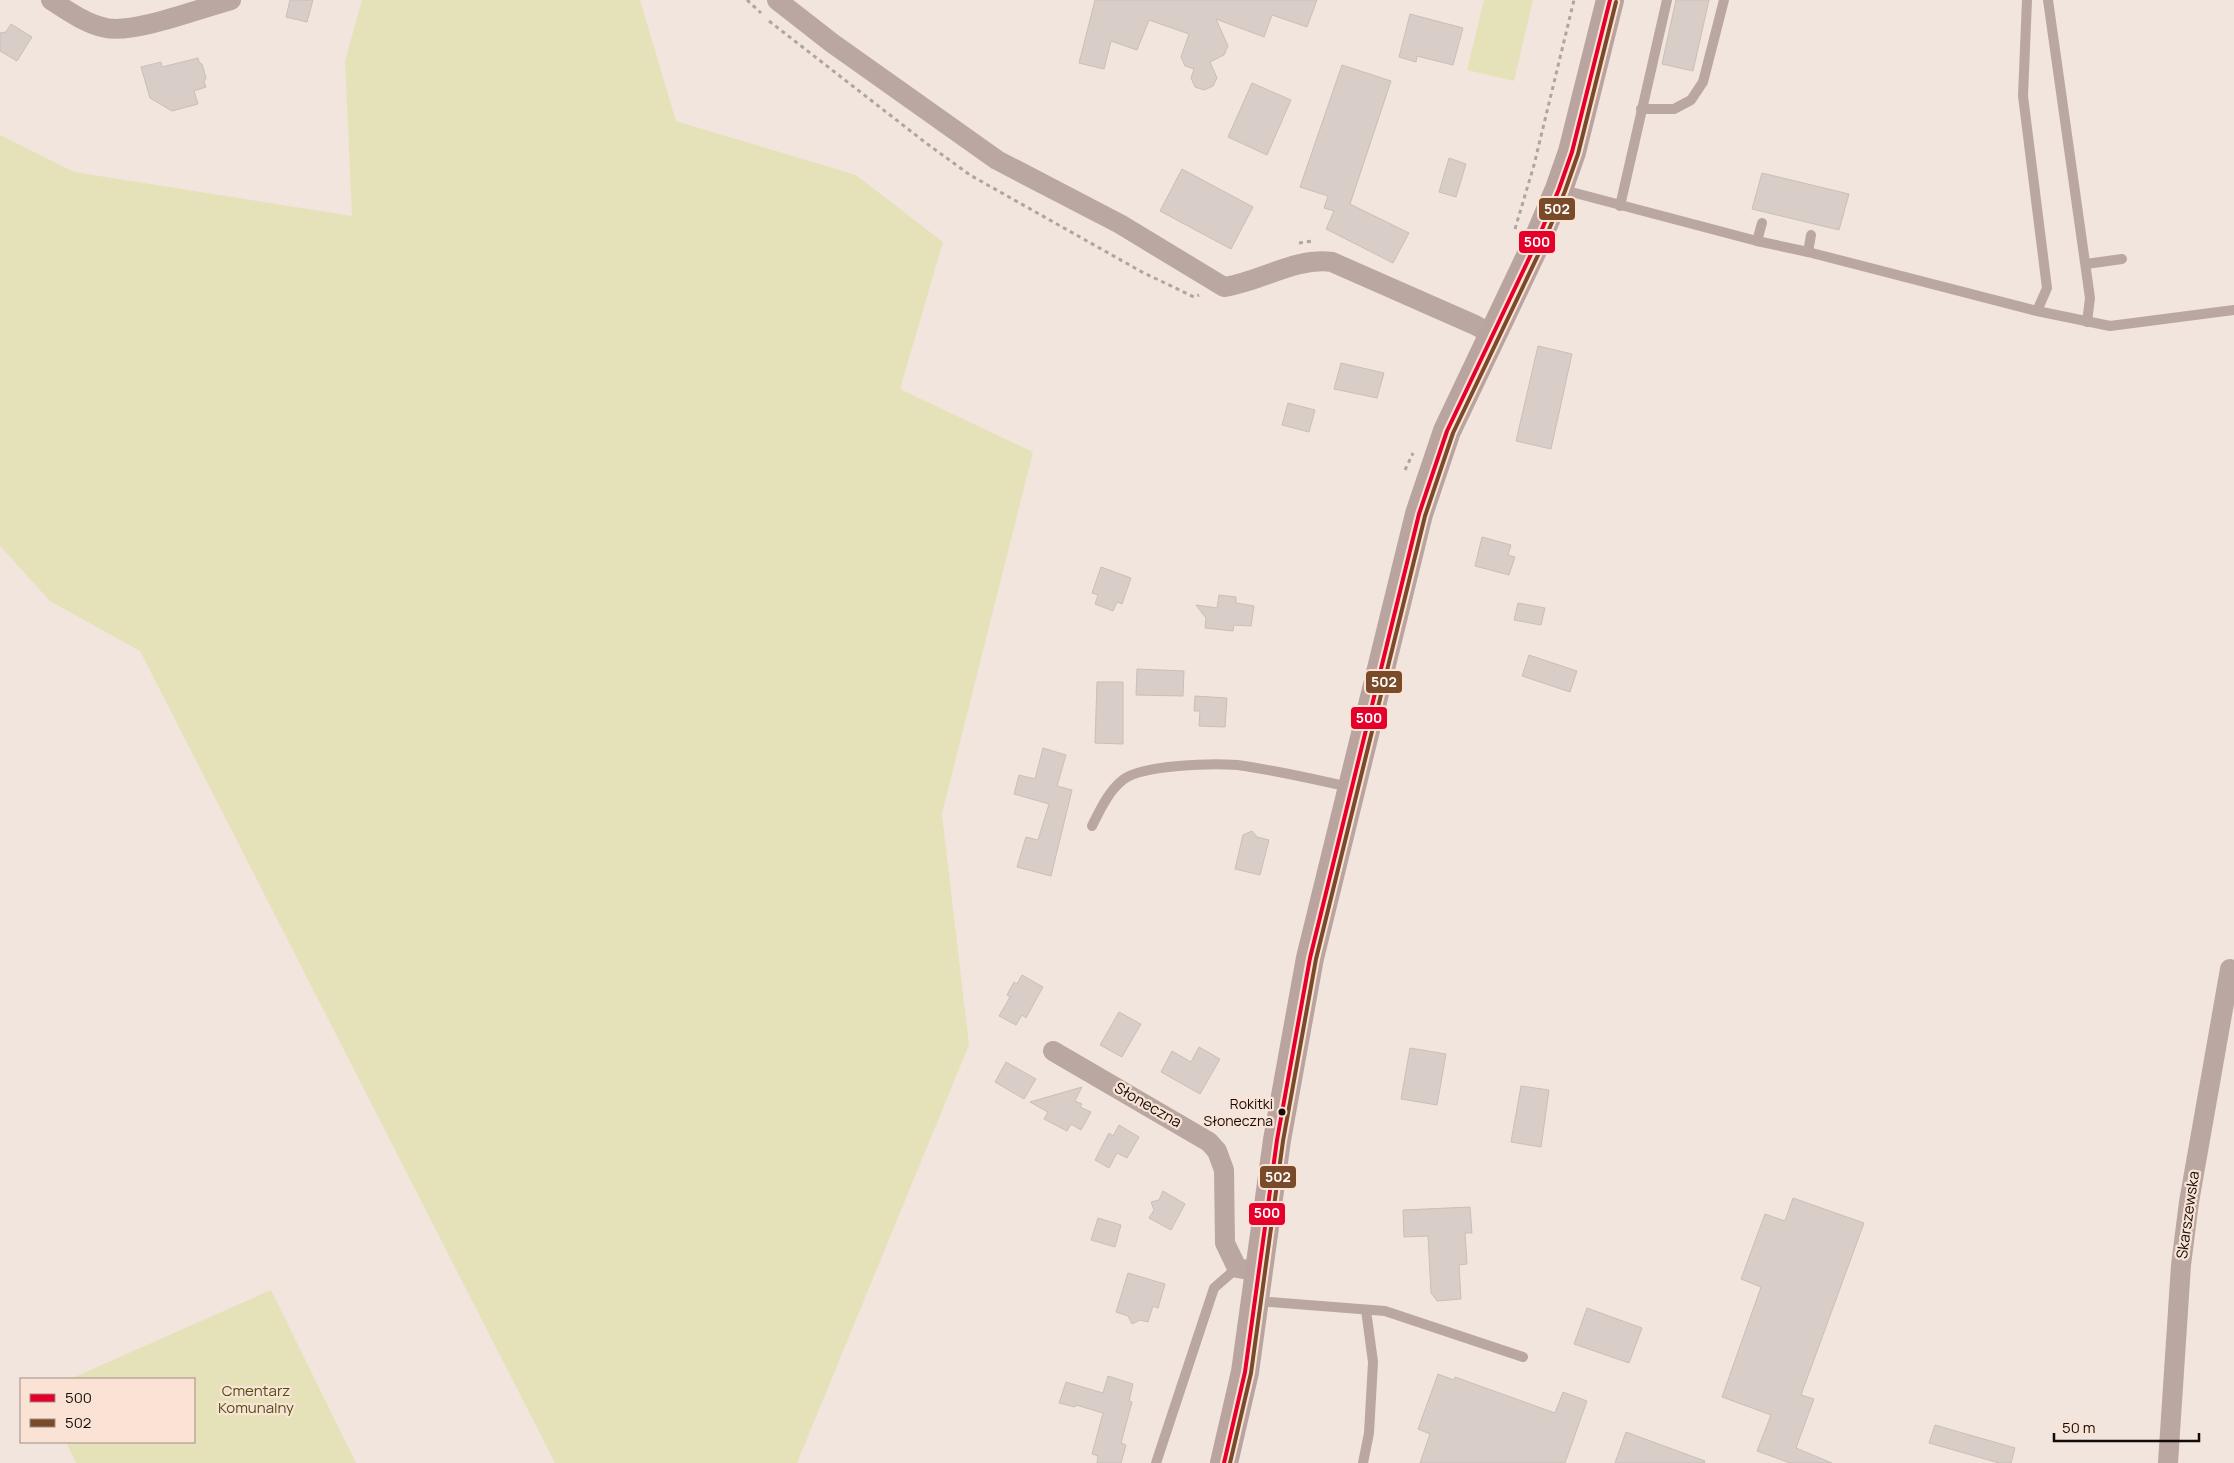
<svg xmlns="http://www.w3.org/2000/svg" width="2234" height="1463" viewBox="0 0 2234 1463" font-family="Manrope,sans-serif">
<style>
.green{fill:#e5e2b9}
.building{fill:#d8cdc7;stroke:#c9bfb9}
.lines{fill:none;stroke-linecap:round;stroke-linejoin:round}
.path{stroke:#b1a39e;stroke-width:3;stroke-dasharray:4 4;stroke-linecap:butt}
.lane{stroke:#baa7a2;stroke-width:10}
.street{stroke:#baa7a2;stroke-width:20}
.secondary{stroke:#baa4a0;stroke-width:28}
.bus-1-casing{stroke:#fae3d5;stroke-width:8}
.bus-2-casing{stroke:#fae3d5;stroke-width:8}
.bus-1{stroke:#e4002b;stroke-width:4}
.bus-2{stroke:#7a4b2a;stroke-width:4}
.bus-dot{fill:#130c08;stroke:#fae3d5;stroke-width:2}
.labels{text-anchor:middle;stroke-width:4.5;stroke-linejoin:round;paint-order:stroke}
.bus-label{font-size:14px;fill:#130c08;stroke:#fae3d5;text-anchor:end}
.street-label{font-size:15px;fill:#130c08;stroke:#fae3d5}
.park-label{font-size:15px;fill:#4e5012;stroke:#fae3d5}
.line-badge{stroke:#fae3d5;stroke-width:2}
.badge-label{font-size:14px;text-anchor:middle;font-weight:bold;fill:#fff}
</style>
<rect width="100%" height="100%" fill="#f2e5dd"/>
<g class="green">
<path d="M 362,0 L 640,0 L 676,121 L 856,175 L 943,242 L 900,389 L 1033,452 L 942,814 L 969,1045 L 797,1463 L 555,1463 L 140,651 L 50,601 L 0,546 L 0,135 L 74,172 L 352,216 L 345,61 Z"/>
<path d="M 1484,0 L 1533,0 L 1514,81 L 1467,70 Z"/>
<path d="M 271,1290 L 356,1463 L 76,1463 L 66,1442 L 194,1442 L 194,1379 L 70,1379 Z"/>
</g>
<g class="building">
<path d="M 290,0 L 313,0 L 307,22 L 286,17 Z"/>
<path d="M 1095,0 L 1317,0 L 1307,27 L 1272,15 L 1264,37 L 1216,19 L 1228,46 L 1224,55 L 1210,62 L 1217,78 L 1213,86 L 1204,90 L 1195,87 L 1191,78 L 1194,69 L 1185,66 L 1181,57 L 1189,34 L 1149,20 L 1137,50 L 1111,41 L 1104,69 L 1079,63 Z"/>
<path d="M 1676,0 L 1709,0 L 1693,71 L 1662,64 Z"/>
<path d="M 1410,14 L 1463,28 L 1453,65 L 1417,56 L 1416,62 L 1399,57 Z"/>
<path d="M 11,24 L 32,37 L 17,61 L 0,51 L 0,33 L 6,32 Z"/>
<path d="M 198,58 L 199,62 L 202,64 L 206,78 L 204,82 L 206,87 L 194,91 L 198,104 L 172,111 L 150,98 L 141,67 L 161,62 L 162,67 Z"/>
<path d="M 1342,65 L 1391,81 L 1350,204 L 1409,233 L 1393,263 L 1326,229 L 1334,211 L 1324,208 L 1328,196 L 1300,187 Z"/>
<path d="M 1252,83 L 1291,100 L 1267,155 L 1228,137 Z"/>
<path d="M 1449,158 L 1466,164 L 1456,197 L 1439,192 Z"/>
<path d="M 1182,169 L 1253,207 L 1231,249 L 1160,211 Z"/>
<path d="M 1762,173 L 1849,194 L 1839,230 L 1752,209 Z"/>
<path d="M 1538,346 L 1572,354 L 1551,449 L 1516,441 Z"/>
<path d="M 1341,363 L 1384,373 L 1377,398 L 1334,389 Z"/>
<path d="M 1288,403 L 1315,410 L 1309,432 L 1282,425 Z"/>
<path d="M 1482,537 L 1511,545 L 1508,555 L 1515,557 L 1509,575 L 1475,566 Z"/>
<path d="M 1101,567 L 1131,578 L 1122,604 L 1117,602 L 1113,611 L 1095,604 L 1098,595 L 1092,593 Z"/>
<path d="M 1219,595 L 1236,597 L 1236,603 L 1254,606 L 1251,626 L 1234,625 L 1233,631 L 1205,628 L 1206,618 L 1196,605 L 1217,608 Z"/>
<path d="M 1518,603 L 1545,608 L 1541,625 L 1514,620 Z"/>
<path d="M 1529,655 L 1577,671 L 1570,692 L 1522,676 Z"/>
<path d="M 1137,669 L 1184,671 L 1183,696 L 1136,695 Z"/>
<path d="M 1097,682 L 1123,682 L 1123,744 L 1095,743 Z"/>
<path d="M 1195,696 L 1227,698 L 1225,727 L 1199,726 L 1200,711 L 1194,711 Z"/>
<path d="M 1043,748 L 1066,755 L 1057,786 L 1072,790 L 1051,876 L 1017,867 L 1026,837 L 1038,840 L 1049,804 L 1014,794 L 1019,775 L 1035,779 Z"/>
<path d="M 1252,831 L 1257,837 L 1269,840 L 1260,875 L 1235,869 L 1243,835 Z"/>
<path d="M 1022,975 L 1043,987 L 1026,1018 L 1022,1015 L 1016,1025 L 999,1016 L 1010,997 L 1007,995 L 1014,982 L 1017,984 Z"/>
<path d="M 1119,1012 L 1141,1024 L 1122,1057 L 1100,1045 Z"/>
<path d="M 1199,1047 L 1220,1059 L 1200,1094 L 1161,1072 L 1172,1051 L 1191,1062 Z"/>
<path d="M 1410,1048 L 1446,1054 L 1437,1105 L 1401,1099 Z"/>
<path d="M 1006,1062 L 1036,1079 L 1024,1099 L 995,1082 Z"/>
<path d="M 1521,1086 L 1549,1090 L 1541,1147 L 1511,1142 Z"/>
<path d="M 1082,1087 L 1075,1101 L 1082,1104 L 1080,1107 L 1091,1112 L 1081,1130 L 1071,1124 L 1067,1131 L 1044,1119 L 1048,1112 L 1030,1102 Z"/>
<path d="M 1119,1125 L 1139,1137 L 1127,1158 L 1117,1153 L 1109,1168 L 1095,1160 L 1109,1133 L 1113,1136 Z"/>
<path d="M 1163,1191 L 1185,1204 L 1171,1230 L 1149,1218 L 1154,1210 L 1151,1202 L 1159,1200 Z"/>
<path d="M 1793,1198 L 1864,1223 L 1801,1395 L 1814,1399 L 1796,1448 L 1832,1463 L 1790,1463 L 1757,1451 L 1771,1415 L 1722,1397 L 1761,1287 L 1741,1279 L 1765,1214 L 1785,1221 Z"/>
<path d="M 1470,1207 L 1472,1233 L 1465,1233 L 1467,1264 L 1459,1265 L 1461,1299 L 1437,1301 L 1431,1293 L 1428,1236 L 1404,1237 L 1403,1210 Z"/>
<path d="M 1098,1218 L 1121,1225 L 1115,1247 L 1091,1240 Z"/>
<path d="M 1128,1273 L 1165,1284 L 1158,1308 L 1153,1306 L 1148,1322 L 1140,1320 L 1132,1324 L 1128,1316 L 1116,1312 Z"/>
<path d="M 1587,1308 L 1642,1328 L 1629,1363 L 1574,1344 Z"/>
<path d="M 1438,1374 L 1454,1380 L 1455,1377 L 1555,1413 L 1563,1392 L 1587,1401 L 1565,1463 L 1420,1463 L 1430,1434 L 1418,1429 Z"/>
<path d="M 1108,1376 L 1133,1384 L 1129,1401 L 1132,1402 L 1121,1443 L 1126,1445 L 1121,1463 L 1097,1463 L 1098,1456 L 1092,1454 L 1103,1413 L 1076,1405 L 1075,1407 L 1059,1403 L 1066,1382 L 1103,1393 Z"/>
<path d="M 1935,1425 L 2015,1448 L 2011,1463 L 1999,1463 L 1929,1443 Z"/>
<path d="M 1626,1432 L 1705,1461 L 1704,1463 L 1615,1463 Z"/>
</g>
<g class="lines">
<g class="path">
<path d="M 747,0 L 761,13"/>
<path d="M 769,21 L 926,143 L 970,175 L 1142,272 L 1194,297 L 1199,295"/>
<path d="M 1515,229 L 1534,165 L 1574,0"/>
<path d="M 1299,243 L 1312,241"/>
<path d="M 1405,470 L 1413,453"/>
</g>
<g class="lane">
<path d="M 2027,0 L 2023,96 L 2047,288 L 2037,311"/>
<path d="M 2048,0 L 2090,298 L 2087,322"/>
<path d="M 1641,109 L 1674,109 L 1691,100 L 1703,82 L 1724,0"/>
<path d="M 1560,189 L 1757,241 L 1808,252 L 2037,311 L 2110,326 L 2234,310"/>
<path d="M 1620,206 L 1667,0"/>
<path d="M 1757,241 L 1762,223"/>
<path d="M 1808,252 L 1811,235"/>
<path d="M 2086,264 L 2122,259"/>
<path d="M 1092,826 C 1100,810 1109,790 1124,779 C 1144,765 1212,763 1237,765 C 1275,770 1313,779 1350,787"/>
<path d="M 1256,1301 L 1385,1311 L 1523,1357"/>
<path d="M 1156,1463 L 1214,1288 L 1237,1268"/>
<path d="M 1363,1463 L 1369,1433 L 1373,1362 L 1366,1310"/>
</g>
<g class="street">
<path d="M 51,0 C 68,11 86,24 106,28 C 134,34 201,8 231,0"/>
<path d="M 777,0 L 832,43 L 997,160 L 1120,224 L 1224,287 C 1260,282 1295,257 1332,262 L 1475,325 L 1493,335"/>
<path d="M 1053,1051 L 1209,1142 L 1217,1151 L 1224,1170 L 1225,1243 L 1237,1268 L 1260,1272"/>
<path d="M 2168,1463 L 2181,1265 L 2189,1202 L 2230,969"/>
</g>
<path class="secondary" d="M 1224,1463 L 1245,1372 L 1277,1140 L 1310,958 L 1419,514 L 1447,431 L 1534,248 L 1559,189 L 1572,152 L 1610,0"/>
<defs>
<path id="bus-1" d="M 1224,1463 L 1245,1372 L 1277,1140 L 1310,958 L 1419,514 L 1447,431 L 1534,248 L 1559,189 L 1572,152 L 1610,0"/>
<path id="bus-2" d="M 1230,1463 L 1251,1373 L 1283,1141 L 1316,959 L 1425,516 L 1453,433 L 1540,251 L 1565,191 L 1578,154 L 1616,2"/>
</defs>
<use href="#bus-1" class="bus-1-casing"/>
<use href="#bus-2" class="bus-2-casing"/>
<use href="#bus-1" class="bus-1"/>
<use href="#bus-2" class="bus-2"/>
</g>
<circle class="bus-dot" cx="1282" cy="1112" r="4.5"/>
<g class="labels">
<g class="bus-label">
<text x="1273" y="1109">Rokitki<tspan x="1273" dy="17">Słoneczna</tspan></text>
</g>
<g class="street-label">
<text transform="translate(1148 1105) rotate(30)" y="5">Słoneczna</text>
<text transform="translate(2188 1215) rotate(-82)" y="5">Skarszewska</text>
</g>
<g class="park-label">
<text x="256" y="1396">Cmentarz<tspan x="256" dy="17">Komunalny</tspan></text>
</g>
</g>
<g class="line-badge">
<rect x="1538" y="197" width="38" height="24" rx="5" fill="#7a4b2a"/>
<rect x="1518" y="230" width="38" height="24" rx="5" fill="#e4002b"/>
<rect x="1365" y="670" width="38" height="24" rx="5" fill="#7a4b2a"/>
<rect x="1350" y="706" width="38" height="24" rx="5" fill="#e4002b"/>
<rect x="1259" y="1165" width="38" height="24" rx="5" fill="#7a4b2a"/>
<rect x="1248" y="1202" width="38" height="24" rx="5" fill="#e4002b"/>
</g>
<g class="badge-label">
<text x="1557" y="214">502</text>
<text x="1537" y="247">500</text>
<text x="1384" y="687">502</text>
<text x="1369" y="723">500</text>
<text x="1278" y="1182">502</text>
<text x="1267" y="1218">500</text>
</g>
<rect x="20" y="1378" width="175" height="65" fill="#fae3d5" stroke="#9e8d83"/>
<rect x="30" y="1394" width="25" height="8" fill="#e4002b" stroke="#9e8d83"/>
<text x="65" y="1403" font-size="15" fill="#130c08">500</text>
<rect x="30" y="1419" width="25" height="8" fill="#7a4b2a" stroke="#9e8d83"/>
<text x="65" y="1428" font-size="15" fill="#130c08">502</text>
<path d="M2054 1433v8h145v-8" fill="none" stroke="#130c08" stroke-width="2.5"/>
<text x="2062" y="1433" font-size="15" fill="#130c08" stroke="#fae3d5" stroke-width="4" paint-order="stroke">50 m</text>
</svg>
